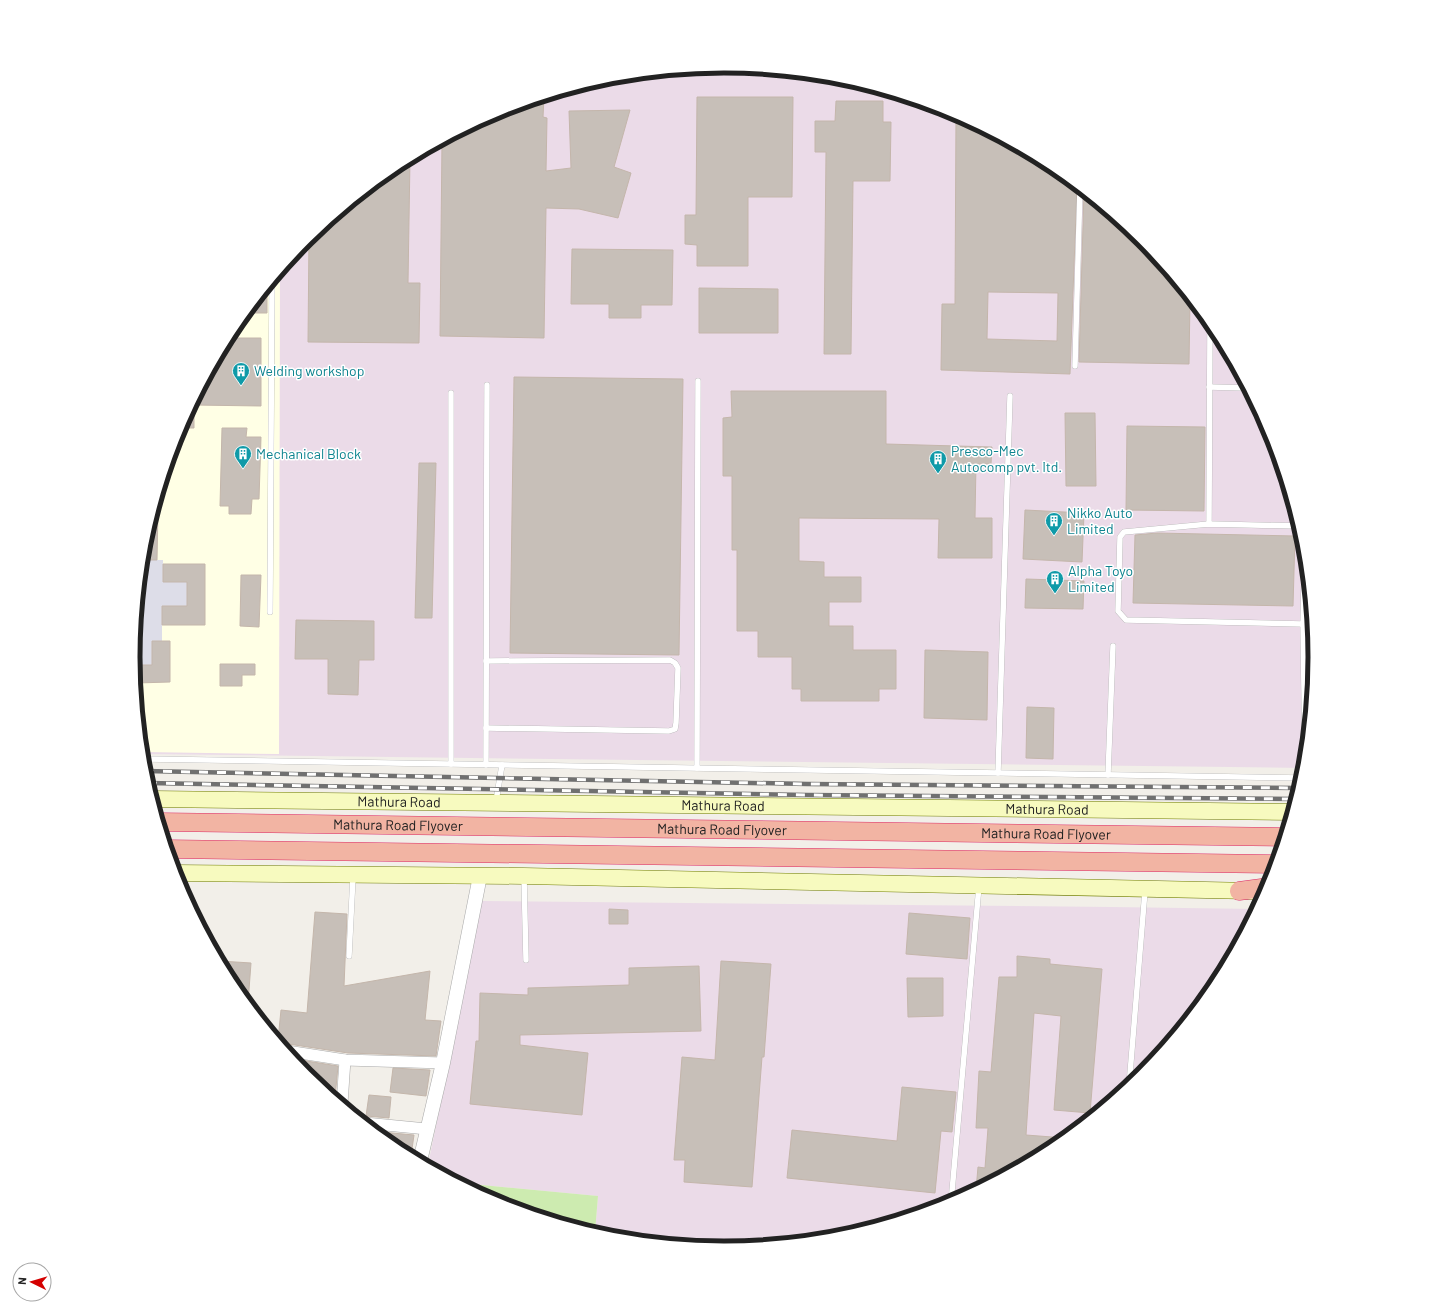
<svg xmlns="http://www.w3.org/2000/svg" width="1449" height="1314" viewBox="0 0 1449 1314" font-family="Barlow,sans-serif">
<style>
.industrial{fill:#ebdbe8}
.education{fill:#ffffe5}
.grass{fill:#cdebb0}
.plaza{fill:#dddde8}
.building{fill:#c7bfb8;stroke:#c4b6ab;fill-rule:evenodd}
.lines{fill:none;stroke-linecap:round;stroke-linejoin:round}
.service-casing{stroke:#a9a9a9;stroke-width:6}
.minor-casing{stroke:#a9a9a9;stroke-width:12}
.tertiary-casing{stroke:#a9a9a9;stroke-width:15}
.secondary-casing{stroke:#707d05;stroke-width:17}
.trunk-casing{stroke:#dc2a67;stroke-width:19}
.service{stroke:#fff;stroke-width:5.5}
.minor{stroke:#fff;stroke-width:11}
.tertiary{stroke:#fff;stroke-width:14}
.secondary{stroke:#f7fabf;stroke-width:16}
.trunk{stroke:#f2b4a3;stroke-width:18}
.rail-casing{stroke:#707070;stroke-width:4.5}
.rail{stroke:#fff;stroke-width:3;stroke-dasharray:9;stroke-linecap:butt}
.labels{text-anchor:middle;stroke-width:3;stroke-linejoin:round;paint-order:stroke}
.culture-label{font-size:14px;fill:#0d838f;stroke:#fff;text-anchor:start}
.street-label{font-size:14px;fill:#222;stroke:#fff}
.rim{fill:none;stroke:#222;stroke-width:5}
</style>
<rect width="100%" height="100%" fill="#f2efe9"/>
<g class="industrial">
<path d="M 725,66 L 840,77 L 951,111 L 1053,166 L 1143,239 L 1216,329 L 1271,431 L 1304,542 L 1315,657 L 1305,768 L 143,754 L 134,657 L 145,541 L 179,431 L 233,328 L 307,239 L 396,165 L 499,111 L 609,77 Z"/>
<path d="M 482,901 L 1111,907 L 1257,909 L 1216,986 L 1142,1075 L 1053,1149 L 950,1203 L 840,1237 L 724,1248 L 609,1237 L 595,1232 L 598,1196 L 461,1183 L 428,1165 Z"/>
</g>
<path class="education" d="M 280,272 L 279,754 L 143,752 L 134,657 L 145,541 L 179,431 L 233,328 Z"/>
<path class="grass" d="M 461,1183 L 598,1196 L 595,1232 L 498,1203 Z"/>
<path class="plaza" d="M 143,560 L 163,560 L 163,582 L 187,582 L 187,606 L 162,606 L 162,641 L 152,641 L 152,665 L 134,665 L 134,657 Z"/>
<g class="building">
<path d="M 544,97 L 543,117 L 547,118 L 546,171 L 571,168 L 569,111 L 630,110 L 614,167 L 631,173 L 618,218 L 579,209 L 546,208 L 544,338 L 440,336 L 442,141 L 499,111 Z"/>
<path d="M 697,97 L 793,97 L 792,197 L 748,197 L 748,266 L 697,266 L 697,245 L 685,244 L 685,215 L 696,215 Z"/>
<path d="M 836,101 L 883,101 L 883,122 L 891,122 L 890,181 L 853,181 L 851,354 L 824,354 L 826,152 L 815,152 L 815,121 L 835,121 Z"/>
<path d="M 956,114 L 1053,166 L 1077,185 L 1070,374 L 941,370 L 942,304 L 955,304 ZM 988,292 L 1058,293 L 1057,341 L 987,339 Z"/>
<path d="M 410,158 L 408,283 L 420,283 L 419,343 L 308,342 L 309,237 L 396,165 Z"/>
<path d="M 1084,191 L 1143,239 L 1190,298 L 1189,364 L 1079,362 Z"/>
<path d="M 572,249 L 673,250 L 672,305 L 641,305 L 641,318 L 609,318 L 609,304 L 571,304 Z"/>
<path d="M 267,287 L 267,313 L 246,313 L 259,297 Z"/>
<path d="M 699,288 L 778,289 L 778,333 L 699,333 Z"/>
<path d="M 228,338 L 261,338 L 261,406 L 194,405 L 194,428 L 180,428 L 216,360 L 222,360 L 222,350 Z"/>
<path d="M 514,377 L 683,379 L 679,655 L 510,653 Z"/>
<path d="M 731,391 L 886,391 L 886,444 L 992,447 L 991,464 L 976,464 L 975,518 L 992,518 L 992,558 L 938,558 L 939,519 L 799,518 L 799,561 L 824,562 L 824,577 L 861,577 L 861,602 L 829,602 L 829,626 L 853,626 L 853,650 L 896,650 L 896,689 L 879,689 L 879,701 L 801,701 L 801,689 L 792,689 L 792,657 L 758,657 L 758,631 L 737,631 L 737,550 L 732,550 L 732,476 L 723,476 L 723,418 L 732,417 Z"/>
<path d="M 1065,413 L 1095,413 L 1096,486 L 1066,486 Z"/>
<path d="M 1127,426 L 1205,427 L 1204,511 L 1126,510 Z"/>
<path d="M 222,428 L 247,428 L 246,437 L 261,437 L 259,499 L 252,499 L 251,514 L 229,514 L 229,506 L 220,506 Z"/>
<path d="M 419,463 L 436,463 L 432,618 L 415,618 Z"/>
<path d="M 155,508 L 158,509 L 157,560 L 143,560 L 145,541 Z"/>
<path d="M 1025,510 L 1084,513 L 1082,562 L 1023,559 Z"/>
<path d="M 1157,533 L 1295,536 L 1293,606 L 1133,603 L 1135,535 Z"/>
<path d="M 163,564 L 205,564 L 205,625 L 162,625 L 162,606 L 187,606 L 187,582 L 163,582 Z"/>
<path d="M 241,575 L 261,575 L 259,627 L 240,626 Z"/>
<path d="M 1026,579 L 1084,581 L 1083,609 L 1025,608 Z"/>
<path d="M 296,620 L 374,621 L 374,660 L 359,660 L 358,695 L 328,694 L 328,659 L 295,659 Z"/>
<path d="M 152,641 L 170,641 L 170,682 L 136,683 L 134,665 L 152,665 Z"/>
<path d="M 925,650 L 988,652 L 987,720 L 924,718 Z"/>
<path d="M 220,664 L 255,664 L 255,675 L 242,675 L 242,686 L 220,686 Z"/>
<path d="M 1027,707 L 1054,708 L 1053,759 L 1026,758 Z"/>
<path d="M 609,909 L 628,910 L 628,924 L 609,924 Z"/>
<path d="M 315,912 L 347,914 L 344,986 L 430,971 L 425,1020 L 441,1021 L 436,1056 L 348,1053 L 288,1044 L 283,1046 L 278,1040 L 281,1010 L 307,1013 Z"/>
<path d="M 909,913 L 970,918 L 967,959 L 906,954 Z"/>
<path d="M 1017,956 L 1050,959 L 1050,964 L 1102,969 L 1090,1113 L 1054,1110 L 1061,1016 L 1034,1013 L 1026,1135 L 1065,1138 L 1053,1149 L 976,1190 L 978,1167 L 985,1168 L 988,1128 L 976,1128 L 979,1071 L 991,1072 L 999,977 L 1017,977 Z"/>
<path d="M 220,961 L 251,963 L 248,1003 L 233,985 Z"/>
<path d="M 721,961 L 771,964 L 764,1057 L 762,1057 L 752,1187 L 684,1182 L 685,1160 L 674,1160 L 682,1057 L 715,1060 Z"/>
<path d="M 699,966 L 701,1031 L 520,1035 L 520,1045 L 588,1053 L 582,1115 L 470,1104 L 476,1041 L 479,1041 L 480,993 L 528,995 L 528,988 L 629,985 L 629,968 Z"/>
<path d="M 907,978 L 943,978 L 943,1016 L 908,1017 Z"/>
<path d="M 294,1059 L 338,1066 L 335,1098 L 306,1075 Z"/>
<path d="M 393,1068 L 430,1070 L 426,1096 L 390,1092 Z"/>
<path d="M 902,1087 L 956,1092 L 952,1132 L 941,1131 L 935,1193 L 787,1178 L 792,1130 L 897,1141 Z"/>
<path d="M 369,1095 L 391,1097 L 389,1118 L 366,1116 Z"/>
<path d="M 381,1132 L 414,1135 L 411,1156 L 396,1148 L 381,1136 Z"/>
</g>
<g class="lines">
<defs>
<g id="service">
<path d="M 1075,366 L 1080,188"/>
<path d="M 1209,387 L 1247,388"/>
<path d="M 451,393 L 451,764"/>
<path d="M 1209,524 L 1210,321"/>
<path d="M 1299,526 L 1209,524 L 1124,532 L 1120,537 L 1118,611 L 1126,620 L 1303,624"/>
<path d="M 1305,545 L 1303,624 L 1305,759"/>
<path d="M 270,612 L 272,281"/>
<path d="M 486,728 L 669,731 L 675,729 L 676,723 L 678,668 L 675,663 L 670,660 L 486,661"/>
<path d="M 144,759 L 1303,778"/>
<path d="M 486,765 L 487,385"/>
<path d="M 697,768 L 698,381"/>
<path d="M 998,773 L 1010,396"/>
<path d="M 1108,775 L 1113,646"/>
<path d="M 496,801 L 502,765"/>
<path d="M 524,877 L 526,960"/>
<path d="M 349,956 L 353,877"/>
<path d="M 1129,1086 L 1145,891"/>
<path d="M 951,1203 L 979,886"/>
</g>
<g id="minor">
<path d="M 287,1051 L 345,1060 L 443,1063"/>
<path d="M 342,1104 L 345,1060"/>
<path d="M 365,1123 L 427,1129"/>
</g>
<path id="tertiary" d="M 420,1161 L 443,1063 L 480,876"/>
<g id="secondary">
<path id="s1" d="M 153,799 L 1292,812"/>
<path d="M 175,873 L 524,876 L 1253,891"/>
</g>
<g id="trunk">
<path id="s2" d="M 160,822 L 1284,837"/>
<path d="M 168,849 L 1276,864"/>
<path d="M 1239,891 L 1269,887"/>
</g>
</defs>
<use href="#service" class="service-casing"/>
<use href="#minor" class="minor-casing"/>
<use href="#tertiary" class="tertiary-casing"/>
<use href="#secondary" class="secondary-casing"/>
<use href="#trunk" class="trunk-casing"/>
<use href="#service" class="service"/>
<use href="#minor" class="minor"/>
<use href="#tertiary" class="tertiary"/>
<use href="#secondary" class="secondary"/>
<use href="#trunk" class="trunk"/>
<defs>
<g id="rail">
<path d="M 145,771 L 807,784 L 1299,788"/>
<path d="M 148,783 L 807,795 L 1296,799"/>
</g>
</defs>
<use href="#rail" class="rail-casing"/>
<use href="#rail" class="rail"/>
</g>
<defs>
<symbol id="building-pin" viewBox="-11 -11 22 30"><path d="M0 17L-7.5 6A9.5 9.5 0 1 1 7.5 6Z" fill="#0f9aa8" stroke="#fff"/><path d="M-4-6H4V6H1V3H-1V6H-4ZM-2.5-4.3h1.7v1.8h-1.7ZM.8-4.3h1.7v1.8H.8ZM-2.5-1h1.7V.8h-1.7ZM.8-1h1.7V.8H.8Z" fill="#fff"/></symbol>
</defs>
<g fill-rule="evenodd">
<use href="#building-pin" x="231" y="361" width="20" height="27"/>
<use href="#building-pin" x="233" y="444" width="20" height="27"/>
<use href="#building-pin" x="928" y="449" width="20" height="27"/>
<use href="#building-pin" x="1044" y="511" width="20" height="27"/>
<use href="#building-pin" x="1045" y="569" width="20" height="27"/>
</g>
<g class="labels">
<g class="culture-label">
<text x="254" y="376">Welding workshop</text>
<text x="951" y="456">Presco-Mec<tspan x="951" dy="16">Autocomp pvt. ltd.</tspan></text>
<text x="256" y="459">Mechanical Block</text>
<text x="1067" y="518">Nikko Auto<tspan x="1067" dy="16">Limited</tspan></text>
<text x="1068" y="576">Alpha Toyo<tspan x="1068" dy="16">Limited</tspan></text>
</g>
<g class="street-label">
<text dy="5" stroke="none"><textPath href="#s1" startOffset="246">Mathura Road</textPath></text>
<text dy="5" stroke="none"><textPath href="#s1" startOffset="570">Mathura Road</textPath></text>
<text dy="5" stroke="none"><textPath href="#s1" startOffset="894">Mathura Road</textPath></text>
<text dy="5" stroke="none"><textPath href="#s2" startOffset="238">Mathura Road Flyover</textPath></text>
<text dy="5" stroke="none"><textPath href="#s2" startOffset="562">Mathura Road Flyover</textPath></text>
<text dy="5" stroke="none"><textPath href="#s2" startOffset="886">Mathura Road Flyover</textPath></text>
</g>
</g>
<path d="M0 0H1449V1314H0ZM140 657a584 584 0 1 1 1168 0a584 584 0 1 1-1168 0Z" fill="#fff" fill-rule="evenodd"/>
<path class="rim" d="M140 657a584 584 0 1 1 1168 0a584 584 0 1 1-1168 0Z"/>
<g transform="translate(32 1282) rotate(275)"><circle r="19" fill="#ffffff" stroke="#a7a7a7"/>
<path d="M0-3L7 15L0 10L-7 15Z" fill="#d40000"/>
<text y="-6" font-size="11" font-weight="bold" text-anchor="middle" fill="#222222">N</text>
</g>
</svg>
